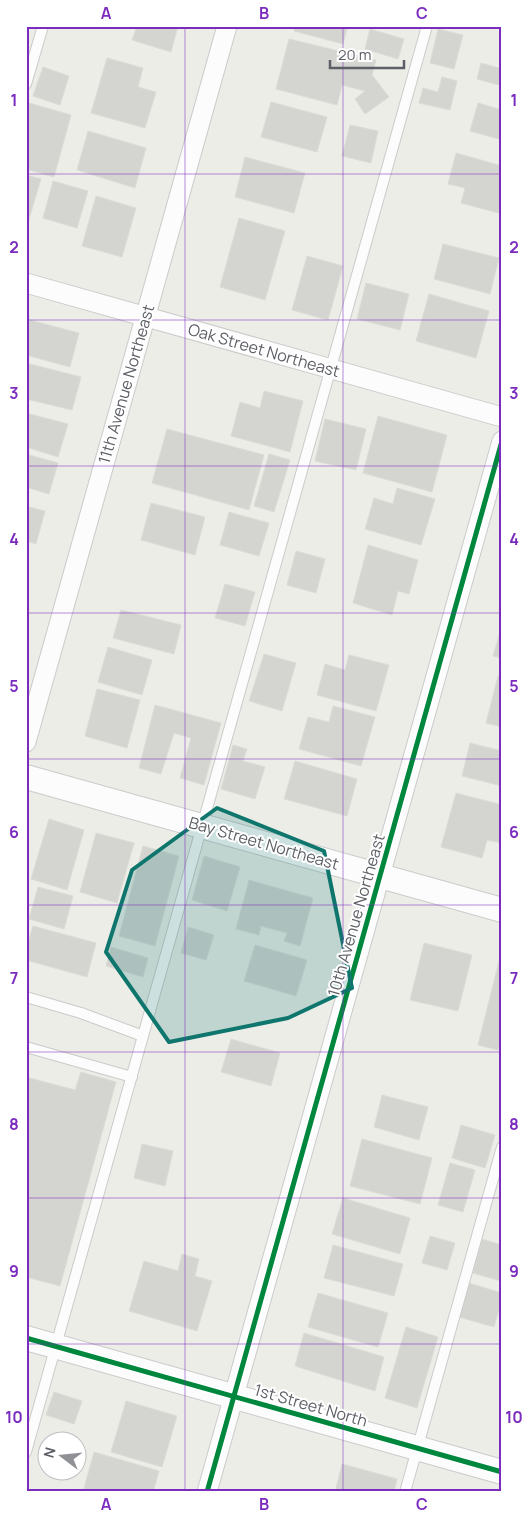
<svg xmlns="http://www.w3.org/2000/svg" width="528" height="1518" viewBox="0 0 528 1518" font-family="Manrope,sans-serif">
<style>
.building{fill:#d4d4d1;stroke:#dcdcd7}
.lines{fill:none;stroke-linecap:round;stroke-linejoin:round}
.service-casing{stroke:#cacbca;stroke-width:12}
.minor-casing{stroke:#cacbca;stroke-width:21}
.tertiary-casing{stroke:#cacbca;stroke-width:26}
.service{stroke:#fcfcfc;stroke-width:10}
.minor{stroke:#fcfcfc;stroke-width:19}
.tertiary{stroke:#fcfcfc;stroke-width:24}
.cycleway-casing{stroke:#fff;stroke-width:8}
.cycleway{stroke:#00873e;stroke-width:5}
.marked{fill:#0f766e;fill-opacity:0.2;stroke:#0f766e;stroke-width:4;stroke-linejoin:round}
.grid{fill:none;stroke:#7b2cbf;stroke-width:1;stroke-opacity:0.55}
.labels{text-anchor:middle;stroke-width:4;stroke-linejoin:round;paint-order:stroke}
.street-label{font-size:16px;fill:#5d5f66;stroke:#fff}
.neatline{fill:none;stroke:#7b2cbf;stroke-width:2}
.grid-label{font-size:16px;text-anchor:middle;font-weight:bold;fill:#7b2cbf}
</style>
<rect width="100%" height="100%" fill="#edede8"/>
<g class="building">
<path d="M 137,26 L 178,26 L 171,52 L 132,40 Z"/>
<path d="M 295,26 L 348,26 L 343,44 L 294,31 Z"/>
<path d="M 370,29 L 404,39 L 398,59 L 365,49 Z"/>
<path d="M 438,29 L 463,35 L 454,69 L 430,63 Z"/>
<path d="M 289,39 L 376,60 L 372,75 L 389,97 L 365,114 L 355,99 L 365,91 L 342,85 L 337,105 L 276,89 Z"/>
<path d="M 107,58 L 143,68 L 138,87 L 156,92 L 145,128 L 91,113 Z"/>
<path d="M 502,60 L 502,86 L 477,79 L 481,63 L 499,68 Z"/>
<path d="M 43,67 L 69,76 L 60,105 L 33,96 Z"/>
<path d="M 442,77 L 457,81 L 450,110 L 419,103 L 423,88 L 438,92 Z"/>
<path d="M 271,102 L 327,117 L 317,152 L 261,137 Z"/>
<path d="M 29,103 L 71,115 L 54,177 L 26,169 L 26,111 Z"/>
<path d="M 478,103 L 502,110 L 502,140 L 470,131 Z"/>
<path d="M 350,125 L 378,131 L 371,163 L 342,156 Z"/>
<path d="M 88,131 L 146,148 L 135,188 L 77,170 Z"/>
<path d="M 456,153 L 502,166 L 502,214 L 461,203 L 465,188 L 448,184 Z"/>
<path d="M 245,157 L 305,173 L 294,213 L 235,197 Z"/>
<path d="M 26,175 L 41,179 L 26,229 Z"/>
<path d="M 53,181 L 88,191 L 77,228 L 43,218 Z"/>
<path d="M 96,196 L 136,208 L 122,257 L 82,246 Z"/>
<path d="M 239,218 L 285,231 L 265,300 L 220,287 Z"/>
<path d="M 443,244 L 499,258 L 490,294 L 434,279 Z"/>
<path d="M 307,256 L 343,266 L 328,320 L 292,310 Z"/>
<path d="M 366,283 L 409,294 L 400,330 L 357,319 Z"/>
<path d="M 429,294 L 489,311 L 476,358 L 416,341 Z"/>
<path d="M 26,319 L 79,333 L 70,367 L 26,355 Z"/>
<path d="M 26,363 L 81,377 L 72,410 L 26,399 Z"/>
<path d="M 264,391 L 303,401 L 290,452 L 231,436 L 240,402 L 260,408 Z"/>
<path d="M 26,413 L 68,424 L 58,457 L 26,447 Z"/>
<path d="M 378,416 L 447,435 L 432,492 L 363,473 Z"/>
<path d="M 325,419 L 366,429 L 356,470 L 315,461 Z"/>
<path d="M 167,429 L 264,455 L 249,510 L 152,483 Z"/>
<path d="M 26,454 L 58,463 L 49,494 L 26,487 Z"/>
<path d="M 269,454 L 290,460 L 274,512 L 254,506 Z"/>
<path d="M 397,488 L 435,499 L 421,545 L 365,529 L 374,498 L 393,504 Z"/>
<path d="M 151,503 L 205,517 L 195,555 L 141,540 Z"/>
<path d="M 26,506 L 45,511 L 36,544 L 26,541 Z"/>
<path d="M 229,512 L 269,523 L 259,556 L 220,545 Z"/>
<path d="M 368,545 L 418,560 L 409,594 L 398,591 L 392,615 L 353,603 Z"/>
<path d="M 296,551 L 325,559 L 316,593 L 287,585 Z"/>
<path d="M 225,584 L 255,592 L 245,626 L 215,618 Z"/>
<path d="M 121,610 L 181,625 L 174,654 L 113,638 Z"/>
<path d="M 502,625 L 502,658 L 493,656 Z"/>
<path d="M 108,647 L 152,660 L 142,695 L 98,682 Z"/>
<path d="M 264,654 L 296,663 L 282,711 L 249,701 Z"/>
<path d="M 349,655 L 389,665 L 376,711 L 317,695 L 325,664 L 345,670 Z"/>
<path d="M 498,676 L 502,677 L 502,727 L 486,723 Z"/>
<path d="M 97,689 L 140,700 L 127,748 L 85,736 Z"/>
<path d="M 155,705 L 221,723 L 204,785 L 180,778 L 191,738 L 174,733 L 161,774 L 139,768 Z"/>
<path d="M 333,706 L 375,717 L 361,766 L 299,749 L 308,717 L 329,722 Z"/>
<path d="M 470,743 L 502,751 L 502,786 L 462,776 Z"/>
<path d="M 233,745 L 247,749 L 243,761 L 265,767 L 255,799 L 221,789 Z"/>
<path d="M 295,761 L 357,779 L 347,816 L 284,799 Z"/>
<path d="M 456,793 L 502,805 L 502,843 L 487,840 L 482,858 L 441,847 Z"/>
<path d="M 49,819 L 84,830 L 67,890 L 31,879 Z"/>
<path d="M 96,833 L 134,843 L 117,903 L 80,892 Z"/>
<path d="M 143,846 L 179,856 L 155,946 L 119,936 Z"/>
<path d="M 204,856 L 240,867 L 227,911 L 192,900 Z"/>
<path d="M 249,880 L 313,898 L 300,946 L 284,941 L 287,933 L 261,926 L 259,935 L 236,929 Z"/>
<path d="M 38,887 L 73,896 L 64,929 L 29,919 Z"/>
<path d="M 33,926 L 96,943 L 87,977 L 26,960 L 26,949 Z"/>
<path d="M 188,927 L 214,935 L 206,960 L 181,953 Z"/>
<path d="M 424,943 L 472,955 L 458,1011 L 410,1000 Z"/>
<path d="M 255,945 L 307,960 L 296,996 L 244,981 Z"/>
<path d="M 111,947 L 148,958 L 143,977 L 106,966 Z"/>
<path d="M 500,957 L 502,958 L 502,1032 L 498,1050 L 478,1045 Z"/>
<path d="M 231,1039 L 280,1053 L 271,1086 L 221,1072 Z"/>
<path d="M 81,1072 L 116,1082 L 60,1286 L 26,1277 L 26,1077 L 75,1090 Z"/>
<path d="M 382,1095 L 428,1107 L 419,1140 L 374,1127 Z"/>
<path d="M 461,1125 L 495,1135 L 485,1168 L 452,1158 Z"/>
<path d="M 362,1139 L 432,1158 L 420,1204 L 350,1186 Z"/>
<path d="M 142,1144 L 173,1151 L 165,1186 L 134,1178 Z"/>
<path d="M 450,1163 L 475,1170 L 463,1212 L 438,1205 Z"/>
<path d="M 343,1198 L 410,1218 L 400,1254 L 332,1234 Z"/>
<path d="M 430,1236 L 455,1243 L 447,1270 L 422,1263 Z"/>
<path d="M 482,1239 L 502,1245 L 502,1277 L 501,1281 L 473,1273 Z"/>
<path d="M 333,1245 L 403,1264 L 394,1296 L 324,1278 Z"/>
<path d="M 182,1254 L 199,1259 L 195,1276 L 212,1281 L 197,1331 L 129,1311 L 144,1261 L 178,1271 Z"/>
<path d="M 469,1283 L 502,1293 L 502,1299 L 494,1327 L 459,1317 Z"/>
<path d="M 318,1293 L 388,1313 L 378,1347 L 308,1327 Z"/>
<path d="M 406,1327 L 438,1337 L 417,1408 L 385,1398 Z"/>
<path d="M 304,1333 L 384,1357 L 375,1391 L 295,1366 Z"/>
<path d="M 54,1392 L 82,1401 L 74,1424 L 46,1415 Z"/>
<path d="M 126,1401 L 177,1416 L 162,1467 L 111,1452 Z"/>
<path d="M 94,1452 L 159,1471 L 153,1492 L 83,1492 Z"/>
<path d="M 342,1464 L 397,1479 L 394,1492 L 335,1492 Z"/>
</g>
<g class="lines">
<defs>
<g id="service">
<path d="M 26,84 L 43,26"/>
<path d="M 26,997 L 81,1013 L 143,1036"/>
<path d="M 26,1047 L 132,1077"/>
<path d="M 26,1452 L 427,26"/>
<path d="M 405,1492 L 502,1147"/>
</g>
<g id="minor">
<path d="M 26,283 L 502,417"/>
<path d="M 26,742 L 227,26"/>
<path d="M 207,1492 L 502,441"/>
</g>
<g id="tertiary">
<path d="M 26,777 L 502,910"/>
<path d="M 26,1338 L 502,1472"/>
</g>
</defs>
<use href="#service" class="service-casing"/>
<use href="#minor" class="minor-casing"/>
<use href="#tertiary" class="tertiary-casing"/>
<use href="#service" class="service"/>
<use href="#minor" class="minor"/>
<use href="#tertiary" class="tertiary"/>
<defs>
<g id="cycleway">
<path d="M 26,1338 L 502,1472"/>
<path d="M 207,1492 L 502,441"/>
</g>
</defs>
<use href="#cycleway" class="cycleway-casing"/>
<use href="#cycleway" class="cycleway"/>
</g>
<path class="marked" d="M 217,808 L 324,851 L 352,988 L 288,1018 L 169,1042 L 106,952 L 132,870 Z"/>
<path class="grid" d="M 185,26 L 185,1492M 343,26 L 343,1492M 26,174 L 502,174M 26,320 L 502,320M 26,466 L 502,466M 26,613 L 502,613M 26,759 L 502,759M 26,905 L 502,905M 26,1052 L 502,1052M 26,1198 L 502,1198M 26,1344 L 502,1344"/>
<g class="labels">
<g class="street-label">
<text transform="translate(264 350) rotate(16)" y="6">Oak Street Northeast</text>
<text transform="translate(126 384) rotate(-74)" y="6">11th Avenue Northeast</text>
<text transform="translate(264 843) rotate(16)" y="6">Bay Street Northeast</text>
<text transform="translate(356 915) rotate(-74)" y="6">10th Avenue Northeast</text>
<text transform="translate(311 1405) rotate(16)" y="6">1st Street North</text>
</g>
</g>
<rect width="528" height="1518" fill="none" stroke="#ffffff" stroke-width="55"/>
<g transform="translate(62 1456) rotate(286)"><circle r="24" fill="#ffffff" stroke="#bebfc2"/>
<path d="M0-4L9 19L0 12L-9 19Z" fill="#8f9194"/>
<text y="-8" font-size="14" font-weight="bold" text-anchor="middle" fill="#5d5f66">N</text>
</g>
<path d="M330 60v8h74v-8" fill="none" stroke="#5d5f66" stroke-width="2.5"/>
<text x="338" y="60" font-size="15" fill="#5d5f66" stroke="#ffffff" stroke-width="4" paint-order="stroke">20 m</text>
<rect x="28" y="28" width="472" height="1462" class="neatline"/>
<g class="grid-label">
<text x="106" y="19">A</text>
<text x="264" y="19">B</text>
<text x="422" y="19">C</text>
<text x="14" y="106">1</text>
<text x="514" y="106">1</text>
<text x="14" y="253">2</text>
<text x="514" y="253">2</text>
<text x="14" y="399">3</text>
<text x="514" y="399">3</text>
<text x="14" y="545">4</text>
<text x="514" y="545">4</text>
<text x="14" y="692">5</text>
<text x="514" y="692">5</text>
<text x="14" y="838">6</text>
<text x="514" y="838">6</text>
<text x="14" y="984">7</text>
<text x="514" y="984">7</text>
<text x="14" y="1130">8</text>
<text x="514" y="1130">8</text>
<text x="14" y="1277">9</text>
<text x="514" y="1277">9</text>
<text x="14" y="1423">10</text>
<text x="514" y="1423">10</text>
<text x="106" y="1510">A</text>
<text x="264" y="1510">B</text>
<text x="422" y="1510">C</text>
</g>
</svg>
